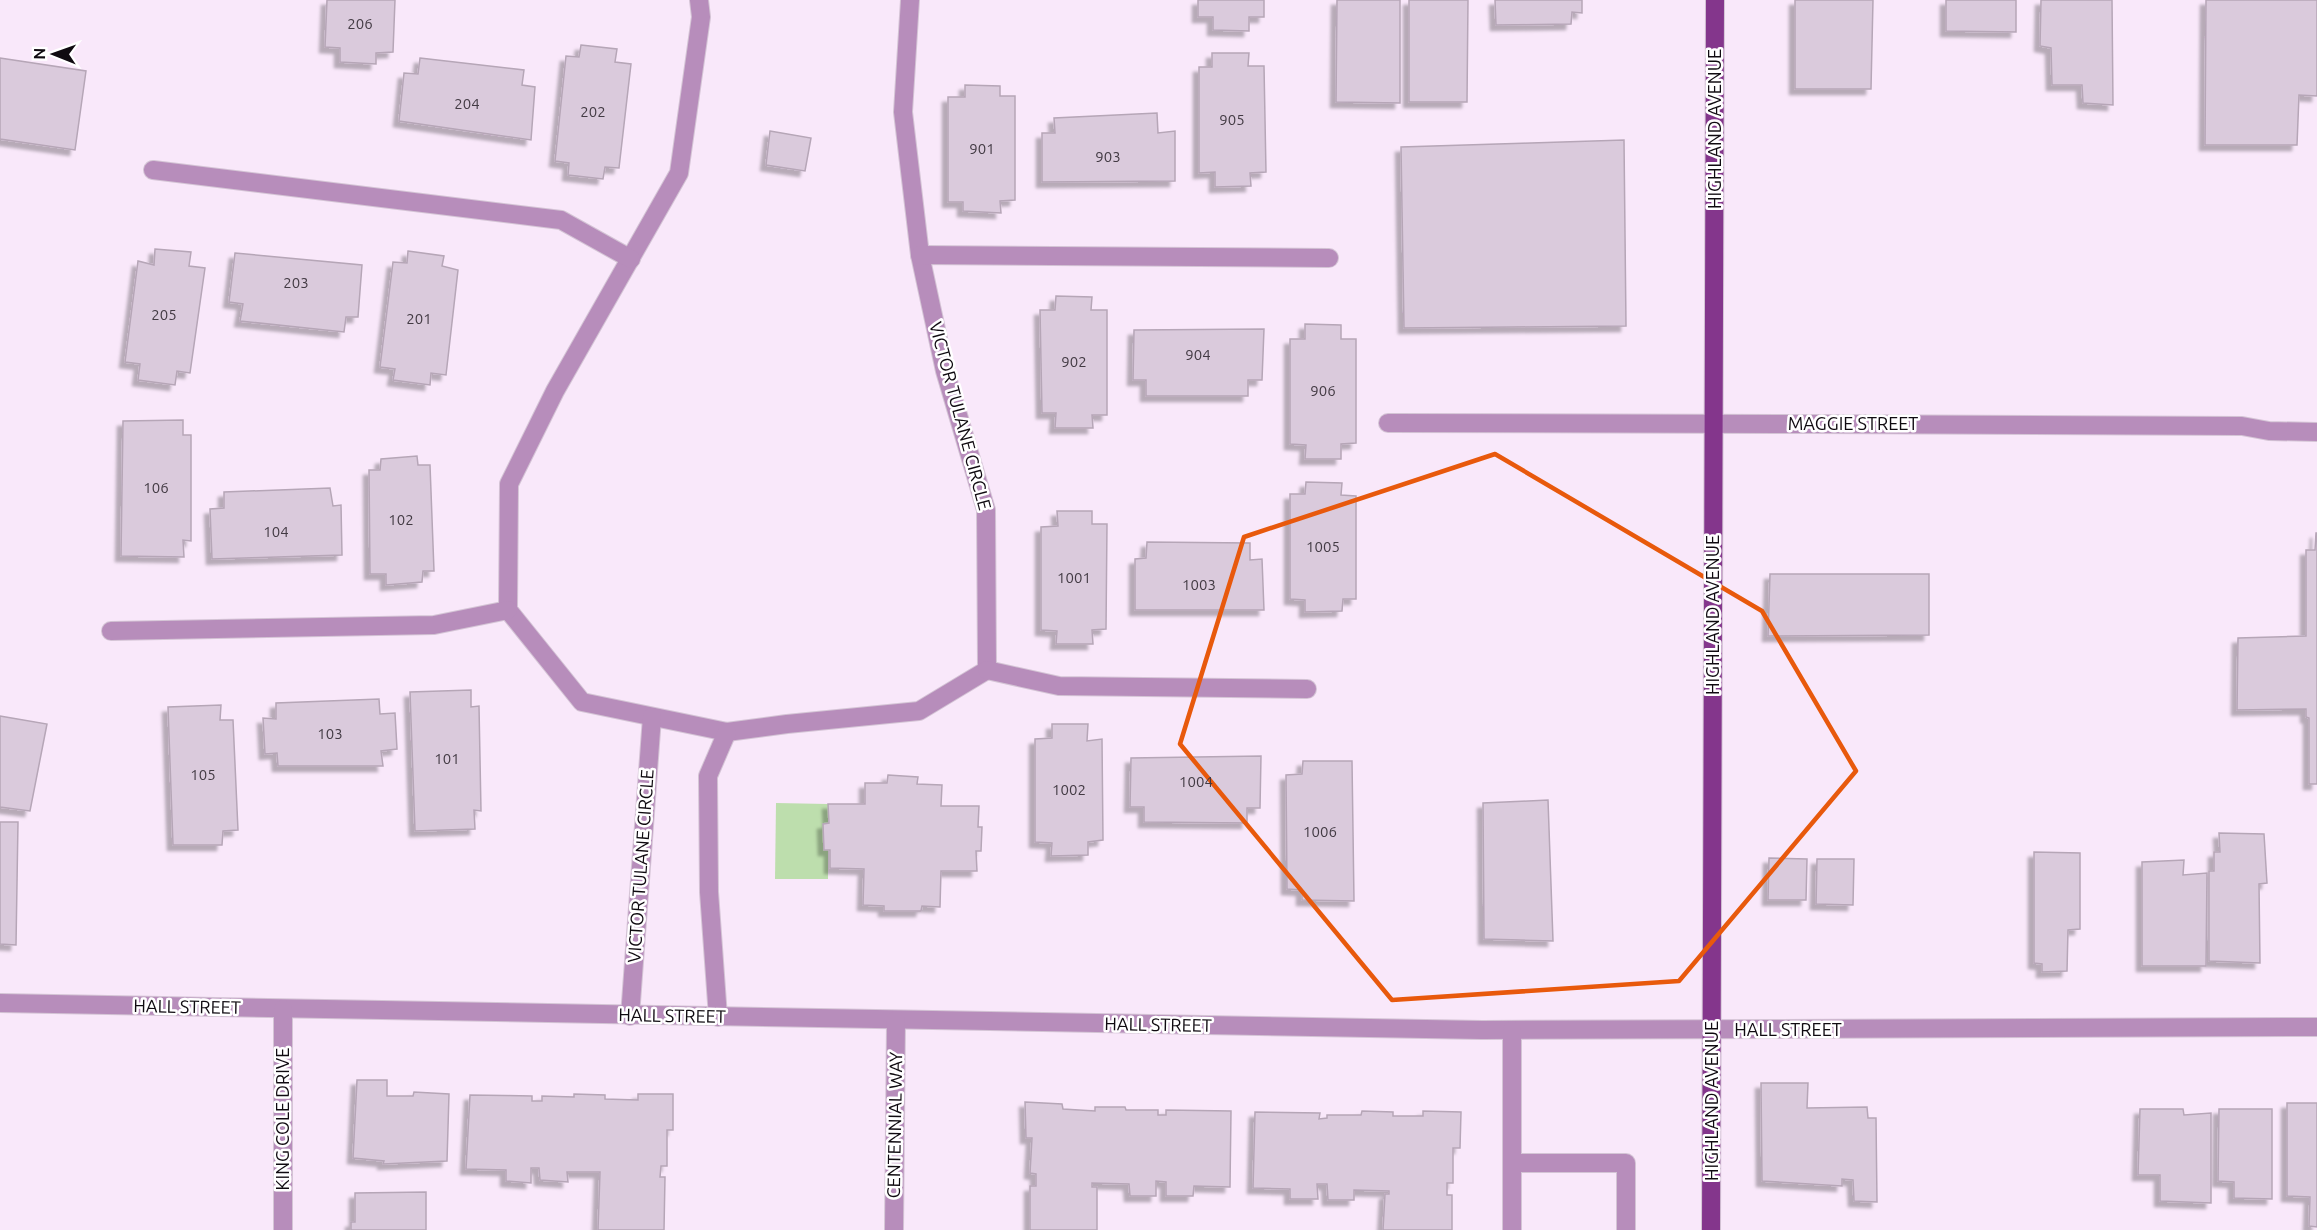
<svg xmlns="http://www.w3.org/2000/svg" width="2317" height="1230" viewBox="0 0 2317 1230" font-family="Ubuntu,sans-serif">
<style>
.green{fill:#bddead}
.building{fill:#dacadc;stroke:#b6a6b7;stroke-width:1.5;filter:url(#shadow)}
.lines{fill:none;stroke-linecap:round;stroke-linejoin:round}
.minor-casing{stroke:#d4c4d5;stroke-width:20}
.major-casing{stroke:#d4c4d5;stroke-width:20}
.minor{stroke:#b78dbb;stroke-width:18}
.major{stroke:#84368c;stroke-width:18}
.marked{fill:none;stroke:#e8590c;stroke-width:4.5;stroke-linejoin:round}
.labels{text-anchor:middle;stroke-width:5;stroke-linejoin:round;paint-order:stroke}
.number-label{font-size:15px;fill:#423a43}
.street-label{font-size:18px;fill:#0f0a10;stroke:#fff}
</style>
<defs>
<filter id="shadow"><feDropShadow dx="-5.5" dy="5.5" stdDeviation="1.5" flood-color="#0004"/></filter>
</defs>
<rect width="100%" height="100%" fill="#f9e8fa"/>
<path class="green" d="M 776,803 L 828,804 L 828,879 L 775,879 Z"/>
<g class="building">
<path d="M 327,0 L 395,0 L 393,52 L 376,53 L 376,64 L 340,62 L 340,48 L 325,47 Z"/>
<path d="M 1198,0 L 1264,0 L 1264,17 L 1249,17 L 1249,31 L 1213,30 L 1213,17 L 1198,17 Z"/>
<path d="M 1337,0 L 1400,0 L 1400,103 L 1336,102 Z"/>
<path d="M 1409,0 L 1468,0 L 1467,102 L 1409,102 Z"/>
<path d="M 1495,0 L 1582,0 L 1582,13 L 1572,12 L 1571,24 L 1496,25 Z"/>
<path d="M 1795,0 L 1873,0 L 1871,89 L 1795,89 Z"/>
<path d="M 1946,0 L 2016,0 L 2016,32 L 1946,31 Z"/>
<path d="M 2041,0 L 2112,0 L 2113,105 L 2083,103 L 2082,85 L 2052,85 L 2051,48 L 2040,46 Z"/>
<path d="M 2206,0 L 2317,0 L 2317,96 L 2299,95 L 2297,145 L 2205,145 Z"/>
<path d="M 581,45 L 617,49 L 615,62 L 631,64 L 619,168 L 605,167 L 603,179 L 568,175 L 569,163 L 555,161 L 566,56 L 579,57 Z"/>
<path d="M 1212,53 L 1249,53 L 1248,66 L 1264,66 L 1266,172 L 1250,173 L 1251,186 L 1215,187 L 1215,172 L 1199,173 L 1199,67 L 1212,67 Z"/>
<path d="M 0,58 L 86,71 L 75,150 L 0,139 Z"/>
<path d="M 420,58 L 524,70 L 522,85 L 535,87 L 531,140 L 399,121 L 404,73 L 418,74 Z"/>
<path d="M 965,85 L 1000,86 L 1000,96 L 1015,96 L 1015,200 L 1000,201 L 1001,213 L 963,211 L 963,202 L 948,202 L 948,97 L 965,97 Z"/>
<path d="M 1157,113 L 1158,133 L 1175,131 L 1175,181 L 1042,182 L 1042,133 L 1055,133 L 1054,118 Z"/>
<path d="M 770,131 L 811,138 L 805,171 L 766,165 Z"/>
<path d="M 1624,140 L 1626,326 L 1404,328 L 1401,147 Z"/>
<path d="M 155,249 L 191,252 L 189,266 L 205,268 L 190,373 L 177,371 L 175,385 L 138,380 L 140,364 L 125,362 L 138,261 L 154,265 Z"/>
<path d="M 408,251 L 444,256 L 442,266 L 458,270 L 446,375 L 431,373 L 430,385 L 393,380 L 395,369 L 380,367 L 393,262 L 407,263 Z"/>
<path d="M 235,253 L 362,265 L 358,317 L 346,317 L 344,332 L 240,321 L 243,304 L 229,302 Z"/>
<path d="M 1056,296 L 1092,297 L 1091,310 L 1107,310 L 1107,415 L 1092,415 L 1093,428 L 1055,428 L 1056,413 L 1042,413 L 1040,310 L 1055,310 Z"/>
<path d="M 1305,324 L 1341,325 L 1341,339 L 1356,339 L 1356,443 L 1341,444 L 1341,459 L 1305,459 L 1306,445 L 1290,444 L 1290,339 L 1305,339 Z"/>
<path d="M 1264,329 L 1262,380 L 1248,380 L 1248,396 L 1146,396 L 1146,380 L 1133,380 L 1134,330 Z"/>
<path d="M 183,420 L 183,435 L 191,435 L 191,541 L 183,540 L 184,557 L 121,556 L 123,421 Z"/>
<path d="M 417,456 L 418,465 L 430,465 L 434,571 L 423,571 L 422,582 L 386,585 L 386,574 L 370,574 L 369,470 L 380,470 L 381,459 Z"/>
<path d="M 1306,482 L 1342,483 L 1341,495 L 1356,496 L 1356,599 L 1343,599 L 1342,611 L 1305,612 L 1305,600 L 1290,599 L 1290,494 L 1305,494 Z"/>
<path d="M 330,488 L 333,506 L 341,505 L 342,555 L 212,559 L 210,509 L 224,508 L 224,492 Z"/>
<path d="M 1057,511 L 1092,511 L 1092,524 L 1107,524 L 1106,629 L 1092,630 L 1093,644 L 1056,644 L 1057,631 L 1041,630 L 1041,527 L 1058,526 Z"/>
<path d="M 2316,533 L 2317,533 L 2317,784 L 2309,784 L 2309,718 L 2306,717 L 2306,709 L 2237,710 L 2238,638 L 2306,636 L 2306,550 L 2315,550 Z"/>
<path d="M 1147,542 L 1250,543 L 1250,560 L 1262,559 L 1264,610 L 1135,610 L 1135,559 L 1146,558 Z"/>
<path d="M 1770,574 L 1929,574 L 1929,635 L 1768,636 Z"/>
<path d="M 471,690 L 471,707 L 479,706 L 481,811 L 474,810 L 475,829 L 415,831 L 410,692 Z"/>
<path d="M 379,699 L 380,714 L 395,713 L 397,749 L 381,751 L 383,766 L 278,766 L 277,753 L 265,754 L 263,718 L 276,719 L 276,703 Z"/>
<path d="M 221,705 L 220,720 L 233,720 L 238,830 L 223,831 L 222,845 L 173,845 L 168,707 Z"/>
<path d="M 0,716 L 47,724 L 30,811 L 0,807 Z"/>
<path d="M 1052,724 L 1088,724 L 1087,741 L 1102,739 L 1103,840 L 1088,842 L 1088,855 L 1051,856 L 1052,843 L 1035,842 L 1035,739 L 1052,738 Z"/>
<path d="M 1261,756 L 1260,808 L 1247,808 L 1247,823 L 1144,822 L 1144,807 L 1130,807 L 1131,758 Z"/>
<path d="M 1303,761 L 1352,761 L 1354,901 L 1302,900 L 1302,890 L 1287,889 L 1286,775 L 1302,774 Z"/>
<path d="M 888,775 L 918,777 L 917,784 L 942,785 L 941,806 L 979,806 L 978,827 L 982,827 L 981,851 L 976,851 L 977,871 L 941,871 L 940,907 L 922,906 L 921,911 L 884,911 L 884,906 L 863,905 L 864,869 L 830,868 L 830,850 L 824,850 L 823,824 L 829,823 L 828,804 L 865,804 L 865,783 L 887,783 Z"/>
<path d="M 1548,800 L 1553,941 L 1484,939 L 1483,803 Z"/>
<path d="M 0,822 L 18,822 L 16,945 L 0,944 Z"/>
<path d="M 2219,833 L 2264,834 L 2267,883 L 2259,884 L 2260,963 L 2209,961 L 2209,871 L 2214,871 L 2214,852 L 2220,852 Z"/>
<path d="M 2034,852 L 2080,853 L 2080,929 L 2068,930 L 2067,971 L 2042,972 L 2042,964 L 2034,963 Z"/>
<path d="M 1769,858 L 1807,859 L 1806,900 L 1768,900 Z"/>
<path d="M 1817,859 L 1854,859 L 1853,905 L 1816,904 Z"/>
<path d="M 2184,860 L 2183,875 L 2207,873 L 2206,966 L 2142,966 L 2142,862 Z"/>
<path d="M 357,1080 L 387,1080 L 387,1096 L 413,1096 L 414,1092 L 449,1094 L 447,1161 L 383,1164 L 384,1161 L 353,1158 Z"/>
<path d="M 1761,1083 L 1808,1083 L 1807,1108 L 1867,1107 L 1868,1118 L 1876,1118 L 1877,1202 L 1854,1201 L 1853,1180 L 1842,1179 L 1842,1186 L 1762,1181 Z"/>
<path d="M 574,1094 L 605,1095 L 605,1099 L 638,1100 L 638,1094 L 673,1094 L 673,1130 L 667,1130 L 667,1166 L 661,1166 L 660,1177 L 665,1177 L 664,1230 L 598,1230 L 600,1172 L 567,1172 L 568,1182 L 540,1180 L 539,1168 L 531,1168 L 531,1183 L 506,1181 L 506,1170 L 466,1169 L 470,1095 L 532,1096 L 532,1101 L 542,1101 L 542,1096 L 574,1097 Z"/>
<path d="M 1025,1102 L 1062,1104 L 1063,1109 L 1095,1111 L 1095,1107 L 1125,1107 L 1126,1110 L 1158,1110 L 1158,1115 L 1166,1115 L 1166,1110 L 1231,1111 L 1230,1187 L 1194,1186 L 1193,1196 L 1166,1196 L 1166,1182 L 1156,1181 L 1156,1196 L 1130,1196 L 1129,1184 L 1092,1183 L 1092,1187 L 1097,1187 L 1097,1230 L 1030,1230 L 1030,1186 L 1036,1186 L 1036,1174 L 1030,1173 L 1032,1138 L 1026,1138 Z"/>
<path d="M 2287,1103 L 2317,1103 L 2317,1227 L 2309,1226 L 2310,1197 L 2287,1196 Z"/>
<path d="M 2140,1109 L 2183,1109 L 2184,1115 L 2211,1113 L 2211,1203 L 2160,1201 L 2160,1175 L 2138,1175 Z"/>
<path d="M 2219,1109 L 2272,1109 L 2272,1199 L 2234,1198 L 2234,1182 L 2218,1181 Z"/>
<path d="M 1362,1111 L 1393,1112 L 1393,1116 L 1423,1116 L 1423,1111 L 1461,1112 L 1460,1148 L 1453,1148 L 1453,1183 L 1447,1183 L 1447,1195 L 1452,1195 L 1452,1230 L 1383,1230 L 1385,1194 L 1389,1194 L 1389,1191 L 1354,1190 L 1354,1200 L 1328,1200 L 1327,1184 L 1317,1184 L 1318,1199 L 1290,1199 L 1290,1189 L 1253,1188 L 1255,1112 L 1320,1113 L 1319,1119 L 1327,1118 L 1327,1115 L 1361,1115 Z"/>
<path d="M 426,1192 L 426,1230 L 351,1230 L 351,1222 L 355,1222 L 355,1193 Z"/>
</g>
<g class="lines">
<defs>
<g id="minor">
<path d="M 699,0 L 701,17 L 679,173 L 555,391 L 509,484 L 508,610 L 582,702 L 727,732 L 787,724 L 919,711 L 987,670 L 986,510 L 945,371 L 920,255 L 903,112 L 910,0"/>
<path d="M 153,170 L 561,220 L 631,259"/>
<path d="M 920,255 L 1329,258"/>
<path d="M 1388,423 C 1673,424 1957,424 2242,426 L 2269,431 L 2317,432"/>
<path d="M 111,631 L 434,625 L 508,610"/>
<path d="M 987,670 L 1059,686 L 1307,689"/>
<path d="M 0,1003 L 1482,1030 L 2317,1027"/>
<path d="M 630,1016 L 652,717"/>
<path d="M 718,1017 L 709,892 L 708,776 L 727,732"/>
<path d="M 1512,1163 L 1626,1163 L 1626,1230"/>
<path d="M 283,1230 L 283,1009"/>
<path d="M 894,1230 L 896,1020"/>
<path d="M 1512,1230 L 1512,1030"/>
</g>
<path id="major" d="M 1711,1230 L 1715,0"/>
</defs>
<use href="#minor" class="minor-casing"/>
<use href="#major" class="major-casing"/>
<use href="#minor" class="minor"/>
<use href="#major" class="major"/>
</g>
<path class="marked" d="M 1495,454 L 1762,611 L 1856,771 L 1679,981 L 1392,1000 L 1180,744 L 1244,537 Z"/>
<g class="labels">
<g class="number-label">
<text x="360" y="29">206</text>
<text x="467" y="109">204</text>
<text x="593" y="117">202</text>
<text x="1232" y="125">905</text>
<text x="982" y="154">901</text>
<text x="1108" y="162">903</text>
<text x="296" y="288">203</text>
<text x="164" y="320">205</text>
<text x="419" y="324">201</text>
<text x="1198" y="360">904</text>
<text x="1074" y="367">902</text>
<text x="1323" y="396">906</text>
<text x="156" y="493">106</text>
<text x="401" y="525">102</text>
<text x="276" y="537">104</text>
<text x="1323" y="552">1005</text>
<text x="1074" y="583">1001</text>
<text x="1199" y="590">1003</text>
<text x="330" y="739">103</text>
<text x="447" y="764">101</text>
<text x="203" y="780">105</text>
<text x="1196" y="787">1004</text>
<text x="1069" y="795">1002</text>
<text x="1320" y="837">1006</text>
</g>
<g class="street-label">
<text transform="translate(1715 129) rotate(-90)" y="6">HIGHLAND AVENUE</text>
<text transform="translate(960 416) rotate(75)" y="6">VICTOR TULANE CIRCLE</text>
<text x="1853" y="430">MAGGIE STREET</text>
<text transform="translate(1713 615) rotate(-90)" y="6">HIGHLAND AVENUE</text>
<text transform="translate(641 866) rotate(-86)" y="6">VICTOR TULANE CIRCLE</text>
<text transform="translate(187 1007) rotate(1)" y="6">HALL STREET</text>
<text transform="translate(672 1016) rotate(1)" y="6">HALL STREET</text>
<text transform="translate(1158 1025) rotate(1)" y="6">HALL STREET</text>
<text x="1788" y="1036">HALL STREET</text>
<text transform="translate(1712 1101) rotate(-90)" y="6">HIGHLAND AVENUE</text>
<text transform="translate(283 1119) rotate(-90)" y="6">KING COLE DRIVE</text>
<text transform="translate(895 1125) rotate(-89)" y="6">CENTENNIAL WAY</text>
</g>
</g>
<g transform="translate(54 54) rotate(271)" stroke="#ffffff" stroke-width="4.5" paint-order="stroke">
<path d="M0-4.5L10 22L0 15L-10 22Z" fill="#0f0a10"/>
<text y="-9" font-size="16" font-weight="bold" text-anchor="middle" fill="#0f0a10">N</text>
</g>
</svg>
